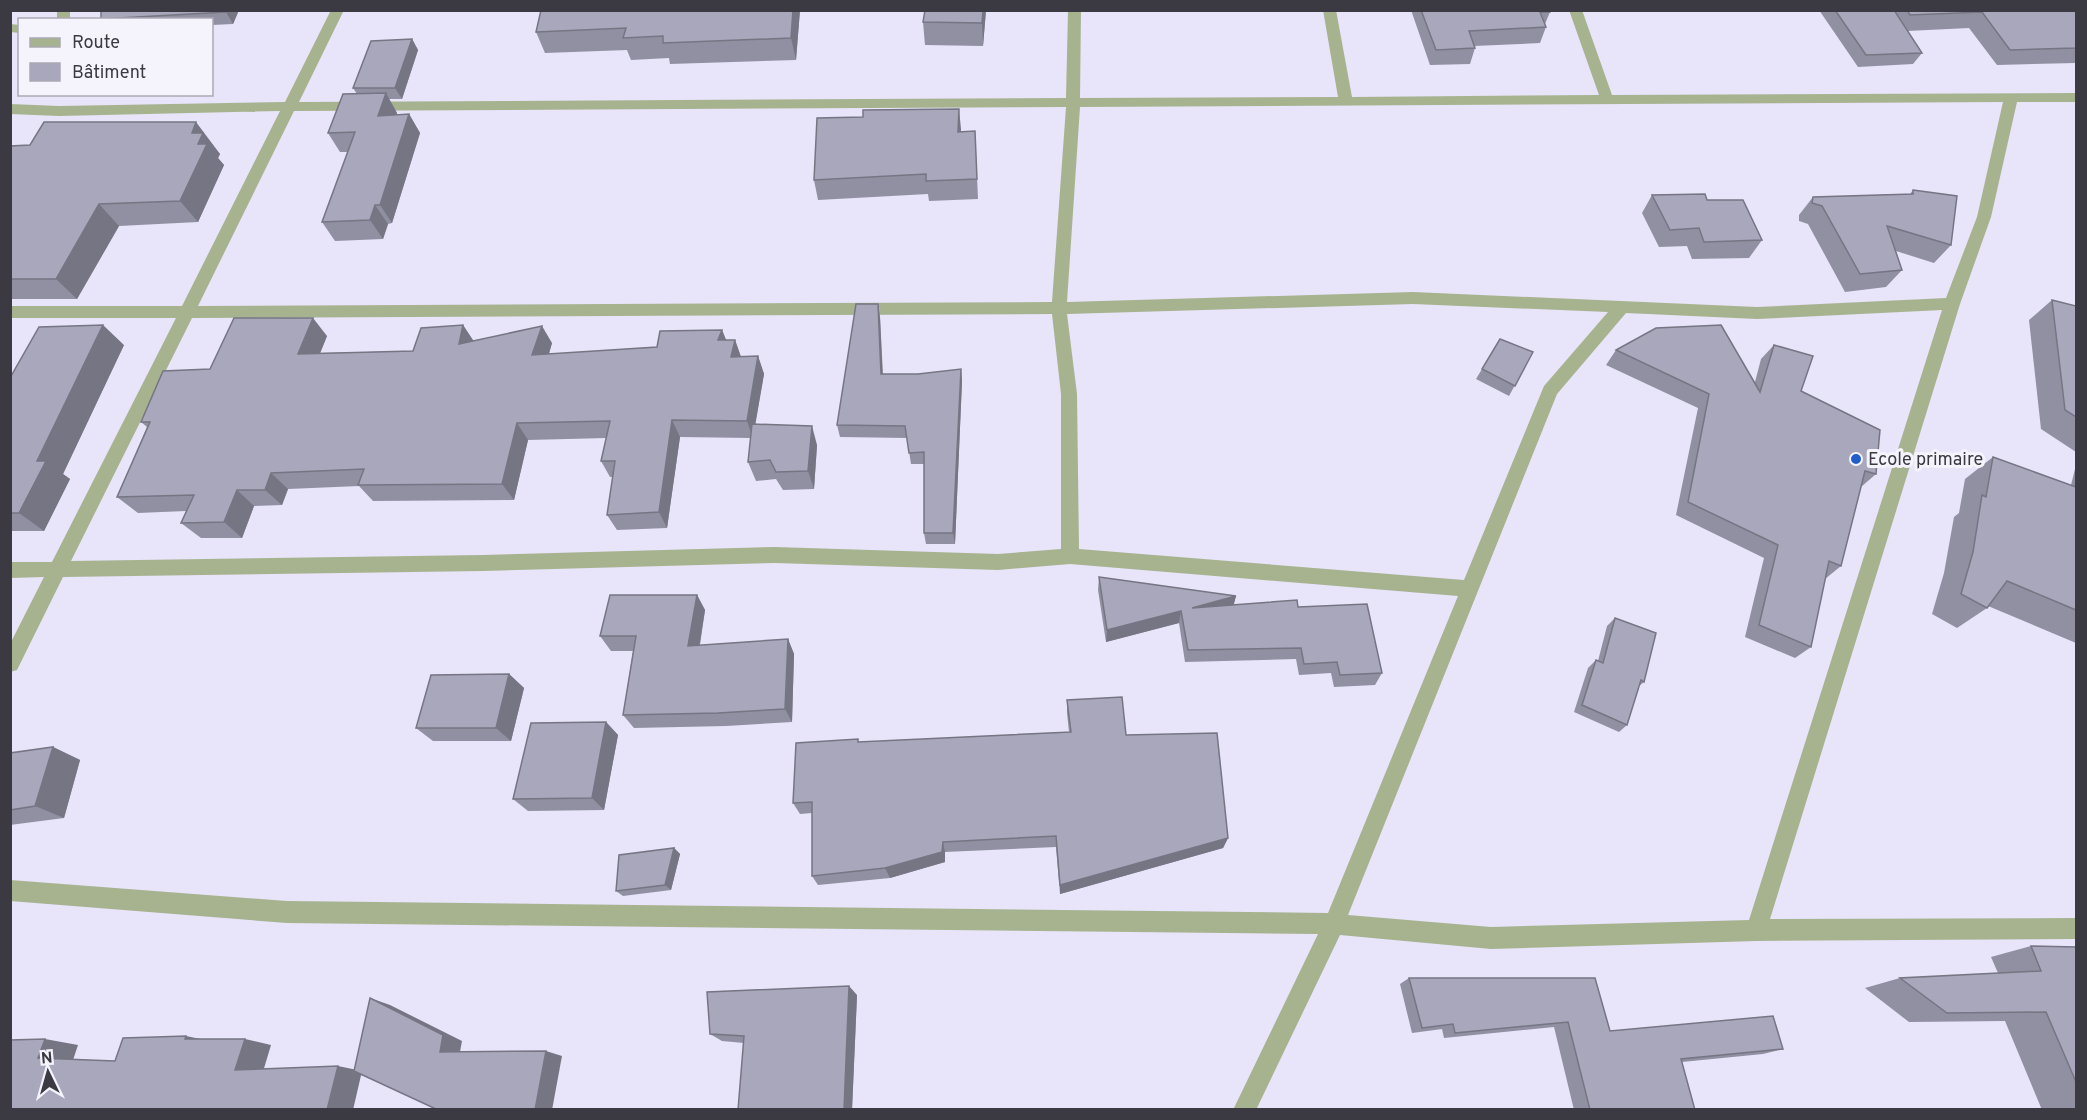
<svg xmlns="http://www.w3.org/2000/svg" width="2087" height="1120" viewBox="0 0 2087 1120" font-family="Overpass,sans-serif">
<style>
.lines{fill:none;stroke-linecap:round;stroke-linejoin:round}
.minor{fill:#a6b38e;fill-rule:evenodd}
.wall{fill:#9090a2}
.shaded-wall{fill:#767584}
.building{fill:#a8a7bc;stroke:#767584;stroke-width:1.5}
.poi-dot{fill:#205fcb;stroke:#f5f3fc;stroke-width:2}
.labels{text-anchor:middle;stroke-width:6;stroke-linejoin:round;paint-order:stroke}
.poi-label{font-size:18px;fill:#3b3942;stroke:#f5f3fc;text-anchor:start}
</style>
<rect width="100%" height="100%" fill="#e8e4fa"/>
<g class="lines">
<g class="minor">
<rect x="57" y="10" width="13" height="10"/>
<path d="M 331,10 L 344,10 L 299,102 L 1066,98 L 1068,10 L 1081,10 L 1080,98 L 1338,97 L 1323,10 L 1336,10 L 1352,97 L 1599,95 L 1569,10 L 1582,10 L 1612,95 L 2076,93 L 2076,102 L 2017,102 L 1991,217 L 1960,304 L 1770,919 L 2076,918 L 2076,939 L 1756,941 L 1491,949 L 1340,935 L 1256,1110 L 1233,1110 L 1318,934 L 287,923 L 10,901 L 10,880 L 287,901 L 1328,913 L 1458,596 L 1070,564 L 998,570 L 775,563 L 483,571 L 63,577 L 17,670 L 10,672 L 10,644 L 44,577 L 10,578 L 10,562 L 52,562 L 176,318 L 10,318 L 10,306 L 182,306 L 280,111 L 59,116 L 10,114 L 10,104 L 59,106 L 285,102 ZM 2003,102 L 1977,217 L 1946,298 L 1757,307 L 1413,292 L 1067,302 L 1080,107 ZM 1066,107 L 1052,302 L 198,306 L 294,111 ZM 1413,304 L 1608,312 L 1544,386 L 1464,580 L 1079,549 L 1077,394 L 1067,314 ZM 1942,310 L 1749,920 L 1491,927 L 1348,915 L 1557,394 L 1626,313 L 1757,319 ZM 1052,314 L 1061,394 L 1061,549 L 998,554 L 775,547 L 483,555 L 71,561 L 192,318 Z"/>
<path d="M 10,24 L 20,25 L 20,33 L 10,32 Z"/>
</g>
</g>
<g class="wall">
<path d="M 101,10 L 239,10 L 233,24 L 212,25 L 212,20 L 102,20 Z"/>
<path d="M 800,10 L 796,60 L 670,64 L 669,58 L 631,60 L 627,50 L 545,53 L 536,32 Z"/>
<path d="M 986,10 L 983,46 L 925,45 L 923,22 Z"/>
<path d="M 1411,10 L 1550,10 L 1550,12 L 1545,24 L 1546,27 L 1540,43 L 1474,46 L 1475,48 L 1470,64 L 1430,65 Z"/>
<path d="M 1819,10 L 2076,10 L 2076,63 L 1997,65 L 1969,28 L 1907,31 L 1922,53 L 1913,64 L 1858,67 Z"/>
<path d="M 412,39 L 418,50 L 402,99 L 389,99 L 397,113 L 396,115 L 409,114 L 420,133 L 392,223 L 388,224 L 383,239 L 335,241 L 322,222 L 348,152 L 340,152 L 328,133 L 357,94 L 353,88 Z"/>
<path d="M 975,131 L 978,199 L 929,201 L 928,194 L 818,200 L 814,180 L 961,132 Z"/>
<path d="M 213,144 L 212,145 L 220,154 L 218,158 L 224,165 L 198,222 L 119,226 L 77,299 L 10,299 L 10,146 Z"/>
<path d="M 1913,190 L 1951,245 L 1934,263 L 1896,251 L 1902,270 L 1886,287 L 1845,292 L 1808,224 L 1799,221 L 1799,215 L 1813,197 L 1910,194 Z"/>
<path d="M 1652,195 L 1707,200 L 1762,240 L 1749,258 L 1692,259 L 1687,246 L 1659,247 L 1642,213 Z"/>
<path d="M 2052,300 L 2076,306 L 2076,452 L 2041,429 L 2029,320 Z"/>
<path d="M 880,317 L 883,374 L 918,374 L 961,369 L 962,381 L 955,544 L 926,544 L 924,533 L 924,464 L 911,464 L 907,438 L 840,437 L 837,425 Z"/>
<path d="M 463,325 L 473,341 L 552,343 L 549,354 L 657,347 L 722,330 L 726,340 L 735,340 L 741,357 L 758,356 L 764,374 L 755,424 L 817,445 L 814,489 L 783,490 L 776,479 L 756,481 L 748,462 L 751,438 L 680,437 L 667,528 L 617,530 L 607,515 L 613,477 L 610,477 L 601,461 L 606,438 L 528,440 L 514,500 L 373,501 L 359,486 L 288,489 L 282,505 L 254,506 L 242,538 L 201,538 L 181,523 L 186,511 L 138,513 L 117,497 L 147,427 L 141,422 L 210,369 L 327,336 L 320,353 L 413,351 Z"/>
<path d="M 124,345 L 63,474 L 70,479 L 44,531 L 10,531 L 10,378 Z"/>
<path d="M 1774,345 L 1801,391 L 1876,474 L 1861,487 L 1841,566 L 1825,579 L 1811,647 L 1795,658 L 1745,637 L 1764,558 L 1676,515 L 1698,408 L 1606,365 L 1616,350 L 1755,382 L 1761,359 Z"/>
<path d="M 1533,352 L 1509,396 L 1476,379 L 1482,369 Z"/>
<path d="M 1993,457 L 2071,485 L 2075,469 L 2076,468 L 2076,643 L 1988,606 L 1987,608 L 1957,628 L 1932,614 L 1944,573 L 1954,517 L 1959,513 L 1965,479 Z"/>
<path d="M 1099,577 L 1236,596 L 1233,605 L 1298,607 L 1382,673 L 1375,685 L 1334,687 L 1331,673 L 1299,675 L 1296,659 L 1185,662 L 1179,623 L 1106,642 L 1098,590 Z"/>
<path d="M 697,595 L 705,610 L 700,645 L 788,639 L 794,654 L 792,722 L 726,726 L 634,728 L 623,715 L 633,651 L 611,651 L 600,636 Z"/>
<path d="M 1615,618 L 1644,682 L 1639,686 L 1627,725 L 1619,732 L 1574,712 L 1588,668 L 1596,660 L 1598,661 L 1607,626 Z"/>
<path d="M 509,674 L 524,688 L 511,741 L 433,741 L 416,728 Z"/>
<path d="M 1067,700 L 1126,735 L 1228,838 L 1223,848 L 1060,894 L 1056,847 L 945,852 L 945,862 L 890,878 L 818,885 L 812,876 L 812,813 L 800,814 L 793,803 L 859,742 L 1069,732 L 1067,713 Z"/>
<path d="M 606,722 L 618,735 L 604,810 L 528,811 L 513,799 Z"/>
<path d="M 53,747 L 80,760 L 64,818 L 10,825 L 10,753 Z"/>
<path d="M 674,848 L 680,854 L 671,890 L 623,896 L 616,891 Z"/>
<path d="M 2031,946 L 2076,947 L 2076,1110 L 2042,1110 L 2005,1021 L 1909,1022 L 1865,988 L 1900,978 L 1998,973 L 1991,957 Z"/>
<path d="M 1409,978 L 1610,1031 L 1783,1049 L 1763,1054 L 1682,1062 L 1695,1110 L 1574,1110 L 1554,1027 L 1444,1038 L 1442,1029 L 1412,1033 L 1400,984 Z"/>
<path d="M 857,995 L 852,1110 L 738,1110 L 744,1043 L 722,1041 L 710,1034 Z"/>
</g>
<g class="shaded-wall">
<path d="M 226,10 L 239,10 L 233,24 L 226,12 Z"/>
<path d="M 793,10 L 800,10 L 796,60 L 791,38 Z"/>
<path d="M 983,10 L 986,10 L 983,46 L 982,23 Z"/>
<path d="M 412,39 L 418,50 L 402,99 L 395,88 Z"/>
<path d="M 386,93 L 397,113 L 390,135 L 378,116 Z"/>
<path d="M 959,109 L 961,129 L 960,152 L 958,132 Z"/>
<path d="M 409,114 L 420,133 L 392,223 L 380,205 Z"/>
<path d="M 196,122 L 220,154 L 218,158 L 224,165 L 198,222 L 180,201 L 198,144 L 192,133 Z"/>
<path d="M 99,204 L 119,226 L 77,299 L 56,279 Z"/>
<path d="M 375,205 L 388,224 L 383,239 L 370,220 Z"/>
<path d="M 878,304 L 880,317 L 883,386 L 881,374 Z"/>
<path d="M 313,318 L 327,336 L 313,371 L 298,354 Z"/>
<path d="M 103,325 L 124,345 L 63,474 L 70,479 L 44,531 L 19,513 L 37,461 Z"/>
<path d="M 463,325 L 475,343 L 459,344 Z"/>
<path d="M 542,326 L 552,343 L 543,373 L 532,355 Z"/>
<path d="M 722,330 L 729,347 L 718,340 Z"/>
<path d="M 735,340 L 741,357 L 731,357 Z"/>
<path d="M 758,356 L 764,374 L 753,438 L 747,421 Z"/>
<path d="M 961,369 L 962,381 L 955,544 L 953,533 Z"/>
<path d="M 672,420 L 680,437 L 667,528 L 659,512 Z"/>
<path d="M 517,423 L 528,440 L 514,500 L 502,484 Z"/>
<path d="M 812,426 L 817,445 L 814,489 L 808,471 Z"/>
<path d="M 271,473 L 288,489 L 282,505 L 265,490 Z"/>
<path d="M 237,490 L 254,506 L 242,538 L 224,522 Z"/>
<path d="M 697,595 L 705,610 L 697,660 L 688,646 Z"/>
<path d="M 1236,596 L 1233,608 L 1192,608 Z"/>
<path d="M 1181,611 L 1179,623 L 1106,642 L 1107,630 Z"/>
<path d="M 788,639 L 794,654 L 792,722 L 785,709 Z"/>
<path d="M 509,674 L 524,688 L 511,741 L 496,728 Z"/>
<path d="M 606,722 L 618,735 L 604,810 L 592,798 Z"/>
<path d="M 53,747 L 80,760 L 64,818 L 35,806 Z"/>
<path d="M 1228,838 L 1223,848 L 1060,894 L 1060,885 Z"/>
<path d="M 943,842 L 945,852 L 945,862 L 890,878 L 885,868 Z"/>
<path d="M 674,848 L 680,854 L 671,890 L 665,885 Z"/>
<path d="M 849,986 L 857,995 L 852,1110 L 844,1110 Z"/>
<path d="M 370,998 L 390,1005 L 462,1041 L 459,1057 L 440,1052 Z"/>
<path d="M 186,1036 L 215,1042 L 185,1039 Z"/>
<path d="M 45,1039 L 78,1045 L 72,1063 L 38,1058 Z"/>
<path d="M 245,1039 L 271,1045 L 262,1075 L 235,1070 Z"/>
<path d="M 546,1051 L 562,1056 L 552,1110 L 535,1110 Z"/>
<path d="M 338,1066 L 362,1071 L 353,1110 L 327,1110 Z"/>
</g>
<g class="building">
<path d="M 101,10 L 226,10 L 226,12 L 101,19 Z"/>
<path d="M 541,10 L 793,10 L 791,38 L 663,43 L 663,36 L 623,38 L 626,28 L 536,32 Z"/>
<path d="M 925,10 L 983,10 L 982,23 L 923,22 Z"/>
<path d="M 1421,10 L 1550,10 L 1550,12 L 1540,12 L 1546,27 L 1469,31 L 1475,48 L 1436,50 Z"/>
<path d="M 1835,10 L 1894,10 L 1922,53 L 1866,55 Z"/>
<path d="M 1907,10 L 2076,10 L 2076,48 L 2010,50 L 1982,12 L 1910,15 Z"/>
<path d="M 412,39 L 395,88 L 353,88 L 371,41 Z"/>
<path d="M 386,93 L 378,116 L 409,114 L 380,205 L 375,205 L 370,220 L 322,222 L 355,132 L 328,133 L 343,94 Z"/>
<path d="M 959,109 L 958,132 L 975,131 L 977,179 L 926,181 L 926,174 L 814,180 L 817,118 L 863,117 L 863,110 Z"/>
<path d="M 44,122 L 196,122 L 192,133 L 203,133 L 198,144 L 207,144 L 180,201 L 99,204 L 56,279 L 10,279 L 10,146 L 30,145 Z"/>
<path d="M 1913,190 L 1957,196 L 1951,245 L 1887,226 L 1902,270 L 1860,274 L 1822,206 L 1812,203 L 1813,197 L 1913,194 Z"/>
<path d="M 1705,194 L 1707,200 L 1743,200 L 1762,240 L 1704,242 L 1699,228 L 1670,230 L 1652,195 Z"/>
<path d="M 2052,300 L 2076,306 L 2076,417 L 2065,410 Z"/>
<path d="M 856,304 L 878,304 L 881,374 L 918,374 L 961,369 L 953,533 L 924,533 L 924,452 L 909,453 L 905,426 L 837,425 Z"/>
<path d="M 234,318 L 313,318 L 298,354 L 413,351 L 421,328 L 463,325 L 459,344 L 542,326 L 532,355 L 657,347 L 660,331 L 722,330 L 718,340 L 735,340 L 731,357 L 758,356 L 747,421 L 672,420 L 659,512 L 607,515 L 615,461 L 601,461 L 610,421 L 517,423 L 502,484 L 358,485 L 364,469 L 271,473 L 265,490 L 237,490 L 224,522 L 181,523 L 194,495 L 117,497 L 150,422 L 141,422 L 163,371 L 210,369 Z"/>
<path d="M 103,325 L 37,461 L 46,461 L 19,513 L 10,513 L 10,378 L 39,327 Z"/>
<path d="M 1721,325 L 1760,392 L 1774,345 L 1813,356 L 1801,391 L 1880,430 L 1876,474 L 1865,471 L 1841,566 L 1829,561 L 1811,647 L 1759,625 L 1778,545 L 1688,502 L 1709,394 L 1616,350 L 1656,328 Z"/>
<path d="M 1500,339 L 1533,352 L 1515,386 L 1482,369 Z"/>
<path d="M 752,424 L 812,426 L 808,471 L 776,472 L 770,460 L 748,462 Z"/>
<path d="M 1993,457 L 2076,487 L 2076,610 L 2007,581 L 1987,608 L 1961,594 L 1973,552 L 1982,495 L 1986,497 Z"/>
<path d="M 1099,577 L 1236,596 L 1192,608 L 1297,600 L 1298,607 L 1367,604 L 1382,673 L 1340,675 L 1337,662 L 1304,664 L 1301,648 L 1188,650 L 1181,611 L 1107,630 Z"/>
<path d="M 610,595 L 697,595 L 688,646 L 788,639 L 785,709 L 718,713 L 623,715 L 636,636 L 600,636 Z"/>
<path d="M 1615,618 L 1656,633 L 1644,682 L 1641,680 L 1627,725 L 1582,705 L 1596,660 L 1603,663 Z"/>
<path d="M 509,674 L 496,728 L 416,728 L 431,675 Z"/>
<path d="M 1122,697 L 1126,735 L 1217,733 L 1228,838 L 1060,885 L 1056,836 L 943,842 L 942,852 L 885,868 L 812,876 L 812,802 L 793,803 L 796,743 L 858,739 L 858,742 L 1071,732 L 1067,700 Z"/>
<path d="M 606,722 L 592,798 L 513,799 L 531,723 Z"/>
<path d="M 53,747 L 35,806 L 10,810 L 10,753 Z"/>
<path d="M 674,848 L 665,885 L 616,891 L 619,855 Z"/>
<path d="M 2031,946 L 2076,947 L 2076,1082 L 2046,1012 L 1947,1013 L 1900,978 L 2041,971 Z"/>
<path d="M 1409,978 L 1595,978 L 1610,1031 L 1773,1016 L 1783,1049 L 1681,1059 L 1695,1110 L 1590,1110 L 1568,1022 L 1455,1033 L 1453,1024 L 1422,1028 Z"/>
<path d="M 849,986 L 844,1110 L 738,1110 L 744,1036 L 710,1034 L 707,992 Z"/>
<path d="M 370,998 L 443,1035 L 440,1052 L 546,1051 L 535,1110 L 438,1110 L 354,1071 Z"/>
<path d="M 186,1036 L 185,1039 L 245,1039 L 235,1070 L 338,1066 L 327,1110 L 10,1110 L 10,1040 L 45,1039 L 38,1058 L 115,1061 L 123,1038 Z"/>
</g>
<circle class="poi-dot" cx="1856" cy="459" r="6"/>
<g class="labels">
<g class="poi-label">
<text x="1868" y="465">Ecole primaire</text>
</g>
</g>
<rect width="2087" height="1120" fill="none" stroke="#3b3942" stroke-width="24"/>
<rect x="18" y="18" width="195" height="78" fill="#f5f3fc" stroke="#aba9b2" stroke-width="1.5"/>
<rect x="30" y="38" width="30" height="9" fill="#a6b38e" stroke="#aba9b2" stroke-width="1.5"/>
<text x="72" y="48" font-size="18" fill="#3b3942">Route</text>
<rect x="30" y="63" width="30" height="18" fill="#a8a7bc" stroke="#aba9b2" stroke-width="1.5"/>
<text x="72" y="78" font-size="18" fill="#3b3942">Bâtiment</text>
<g transform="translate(48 1072) rotate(355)" stroke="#f5f3fc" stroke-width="4.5" paint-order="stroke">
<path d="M0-4.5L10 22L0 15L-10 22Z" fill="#3b3942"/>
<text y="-9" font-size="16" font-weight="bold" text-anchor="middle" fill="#3b3942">N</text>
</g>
</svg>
